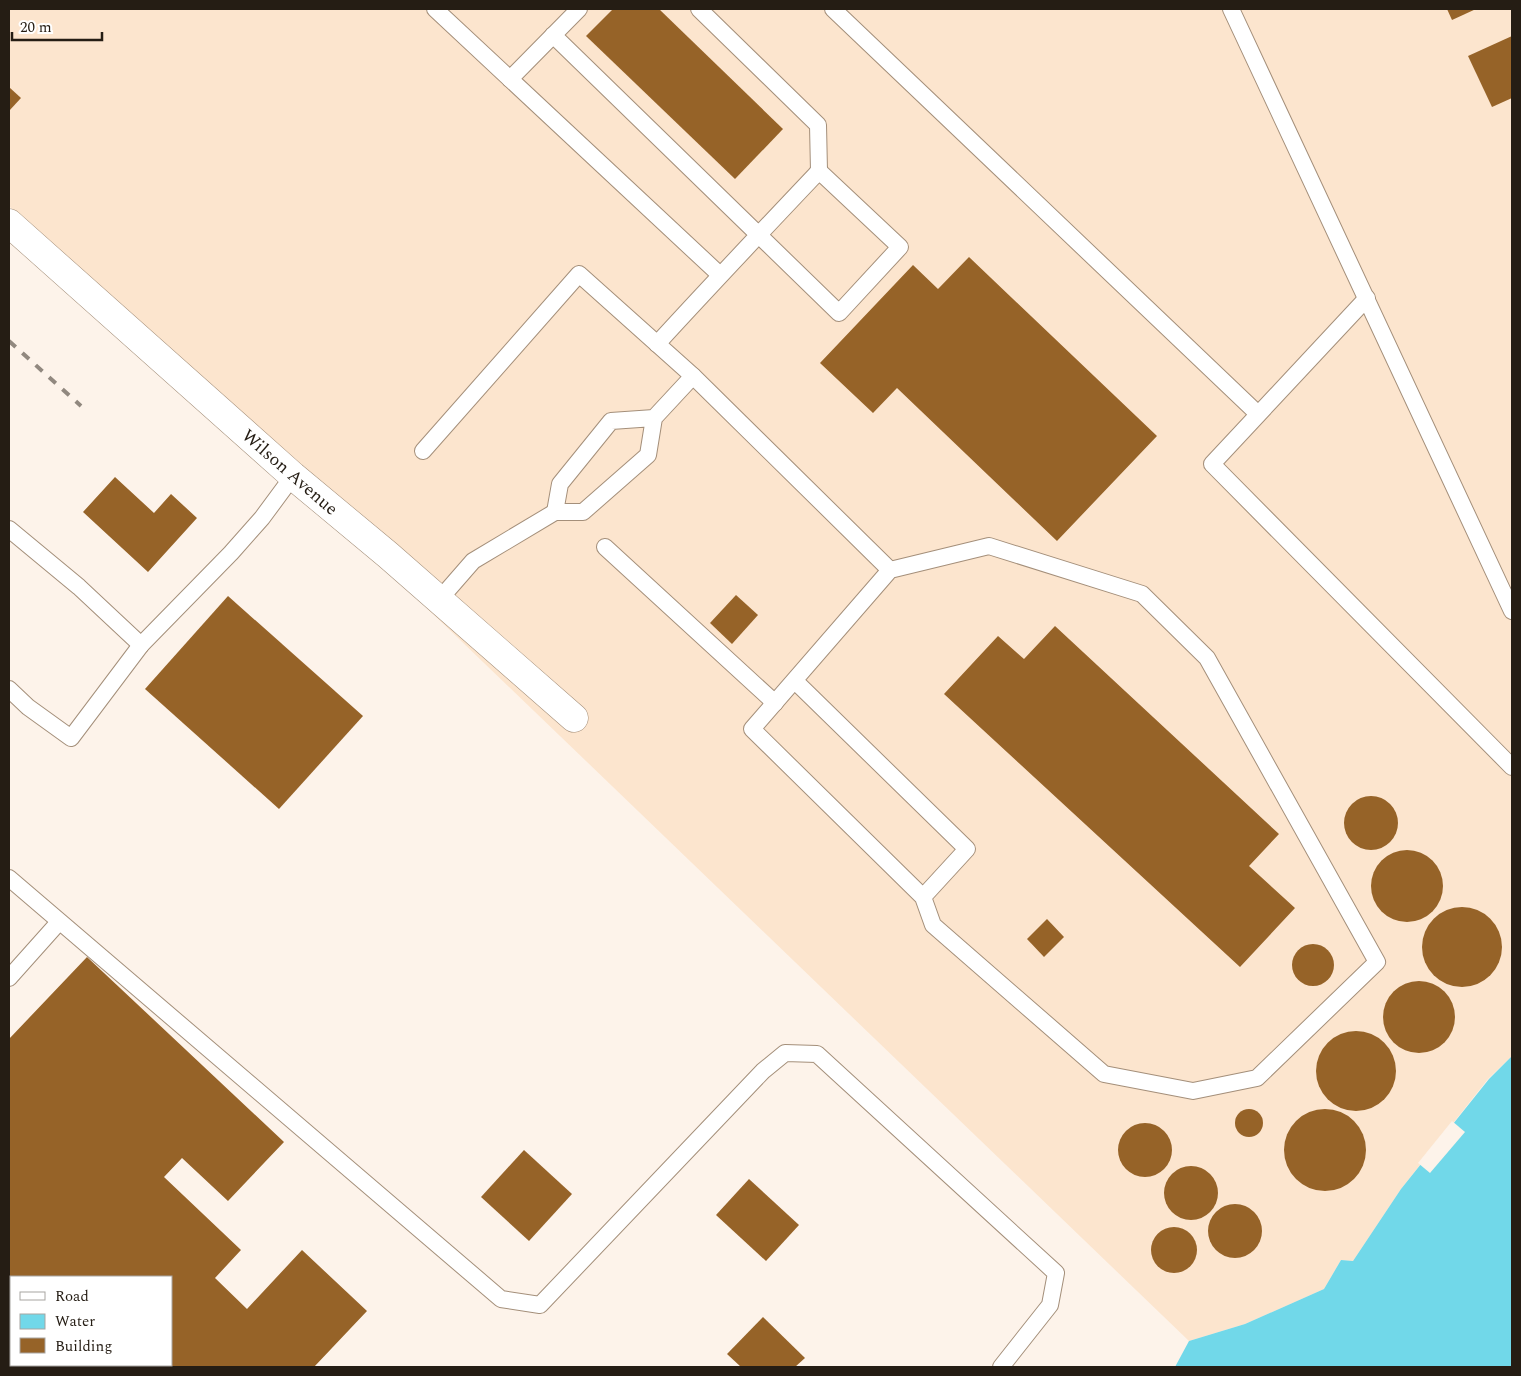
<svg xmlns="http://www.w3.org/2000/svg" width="1521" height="1376" viewBox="0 0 1521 1376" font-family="Spectral,serif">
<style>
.built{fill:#fce5ce}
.water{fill:#71d8e9}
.pier{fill:#fdf3ea}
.building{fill:#966328}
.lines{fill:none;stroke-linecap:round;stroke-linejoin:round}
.lane-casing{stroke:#a48f7a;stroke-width:18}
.street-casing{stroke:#a48f7a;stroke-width:29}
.lane{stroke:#fff;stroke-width:16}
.street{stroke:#fff;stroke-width:28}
.rail{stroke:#91887f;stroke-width:4;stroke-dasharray:9 9;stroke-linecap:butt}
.labels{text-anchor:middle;stroke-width:4.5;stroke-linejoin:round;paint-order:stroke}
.street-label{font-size:18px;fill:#251d14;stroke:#fff}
</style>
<rect width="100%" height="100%" fill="#fdf3ea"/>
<path class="built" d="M 9,9 L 1512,9 L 1512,1056 L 1488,1079 L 1401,1189 L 1353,1261 L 1341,1260 L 1324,1289 L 1245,1324 L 1189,1341 L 9,206 Z"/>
<path class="water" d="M 1512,1056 L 1512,1367 L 1175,1367 L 1189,1341 L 1245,1324 L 1324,1289 L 1341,1260 L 1353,1261 L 1401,1189 L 1489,1079 Z"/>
<path class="pier" d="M 1452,1121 L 1465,1132 L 1430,1173 L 1418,1163 Z"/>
<g class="building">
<path d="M 613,9 L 659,9 L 783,129 L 735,179 L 586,36 Z"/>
<path d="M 1447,9 L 1476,9 L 1452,20 Z"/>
<path d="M 1512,36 L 1512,98 L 1492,107 L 1468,56 Z"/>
<path d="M 9,87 L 21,98 L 9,111 Z"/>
<path d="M 969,257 L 1157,436 L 1057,541 L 897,388 L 873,413 L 820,363 L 913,265 L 938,289 Z"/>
<path d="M 115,477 L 154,513 L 171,494 L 197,518 L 148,572 L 83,512 Z"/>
<path d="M 736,595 L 758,615 L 732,644 L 710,623 Z"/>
<path d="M 228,596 L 363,716 L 279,809 L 145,689 Z"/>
<path d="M 1055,626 L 1279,834 L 1249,866 L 1295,908 L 1240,967 L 944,694 L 998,636 L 1024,659 Z"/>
<circle cx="1371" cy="823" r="27"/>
<circle cx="1407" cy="886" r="36"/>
<circle cx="1462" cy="947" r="40"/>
<path d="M 1047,919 L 1064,937 L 1044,957 L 1027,939 Z"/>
<circle cx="1313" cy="965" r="21"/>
<path d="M 87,957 L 284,1142 L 228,1201 L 182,1158 L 164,1177 L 241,1250 L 215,1278 L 247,1309 L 302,1250 L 367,1311 L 314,1367 L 53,1367 L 51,1365 L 171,1365 L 171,1277 L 11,1277 L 11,1365 L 32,1365 L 35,1367 L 9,1367 L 9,1039 Z"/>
<circle cx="1419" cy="1017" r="36"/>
<circle cx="1356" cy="1071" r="40"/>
<circle cx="1249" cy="1123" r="14"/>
<circle cx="1325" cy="1150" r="41"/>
<circle cx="1145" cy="1150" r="27"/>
<path d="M 524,1150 L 572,1194 L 529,1241 L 481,1197 Z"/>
<circle cx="1191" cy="1193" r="27"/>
<path d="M 749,1179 L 799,1225 L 766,1261 L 716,1215 Z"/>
<circle cx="1235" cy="1231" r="27"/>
<circle cx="1174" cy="1250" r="23"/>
<path d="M 763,1317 L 805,1358 L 795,1367 L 741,1367 L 727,1354 Z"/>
</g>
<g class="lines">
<defs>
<g id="lane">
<path d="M 435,9 L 720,275"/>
<path d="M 699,9 L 818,125 L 819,171"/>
<path d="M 833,9 L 1258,414"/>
<path d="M 1231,9 L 1512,611"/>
<path d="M 553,35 L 839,313 L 900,247 L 819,171 C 765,228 710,286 657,344"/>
<path d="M 510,79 L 579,9"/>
<path d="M 1367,298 L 1212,464 L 1512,767"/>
<path d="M 654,418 L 611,421 L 560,484 L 555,512 L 583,512 L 648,455 L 654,418 L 693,376"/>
<path d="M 423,451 L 579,274 L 693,376 L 890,570"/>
<path d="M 9,529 L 79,587 L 141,645"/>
<path d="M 605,547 L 775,703"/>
<path d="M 439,600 L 473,561 L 555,512"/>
<path d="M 795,681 L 967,849 L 923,897 L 752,729 L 890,570 L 989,546 L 1142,594 L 1207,658 L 1377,962 L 1257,1078 L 1193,1091 L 1104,1074 L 933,925 L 923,897"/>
<path d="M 9,689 L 28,707 L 71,738 L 141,645 L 231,553 L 262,518 L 293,476"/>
<path d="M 9,878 L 501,1299 L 540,1305 L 763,1071 L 785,1053 L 817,1054 L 1056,1273 L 1050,1305 L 1001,1367"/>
<path d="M 9,978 L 59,922"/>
</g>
<path id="street" d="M 9,223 L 293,476 L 388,555 L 574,718"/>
</defs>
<use href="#lane" class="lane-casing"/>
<use href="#street" class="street-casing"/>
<use href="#lane" class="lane"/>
<use href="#street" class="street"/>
<path class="rail" d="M 9,341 L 81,406"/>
</g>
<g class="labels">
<g class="street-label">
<text transform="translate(290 472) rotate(41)" y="6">Wilson Avenue</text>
</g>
</g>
<rect width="1521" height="1376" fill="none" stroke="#251d14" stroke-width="20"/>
<rect x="10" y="1276" width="162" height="90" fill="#ffffff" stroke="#a8a5a1"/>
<rect x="20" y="1292" width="25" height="8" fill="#ffffff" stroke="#a8a5a1"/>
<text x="55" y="1301" font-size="15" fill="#251d14">Road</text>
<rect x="20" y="1314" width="25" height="15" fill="#71d8e9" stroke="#a8a5a1"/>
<text x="55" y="1326" font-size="15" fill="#251d14">Water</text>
<rect x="20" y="1338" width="25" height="15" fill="#966328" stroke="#a8a5a1"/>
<text x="55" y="1351" font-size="15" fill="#251d14">Building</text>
<path d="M12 32v8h90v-8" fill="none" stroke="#251d14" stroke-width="2.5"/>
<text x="20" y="32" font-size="15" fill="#251d14" stroke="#ffffff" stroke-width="4" paint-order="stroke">20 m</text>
</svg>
